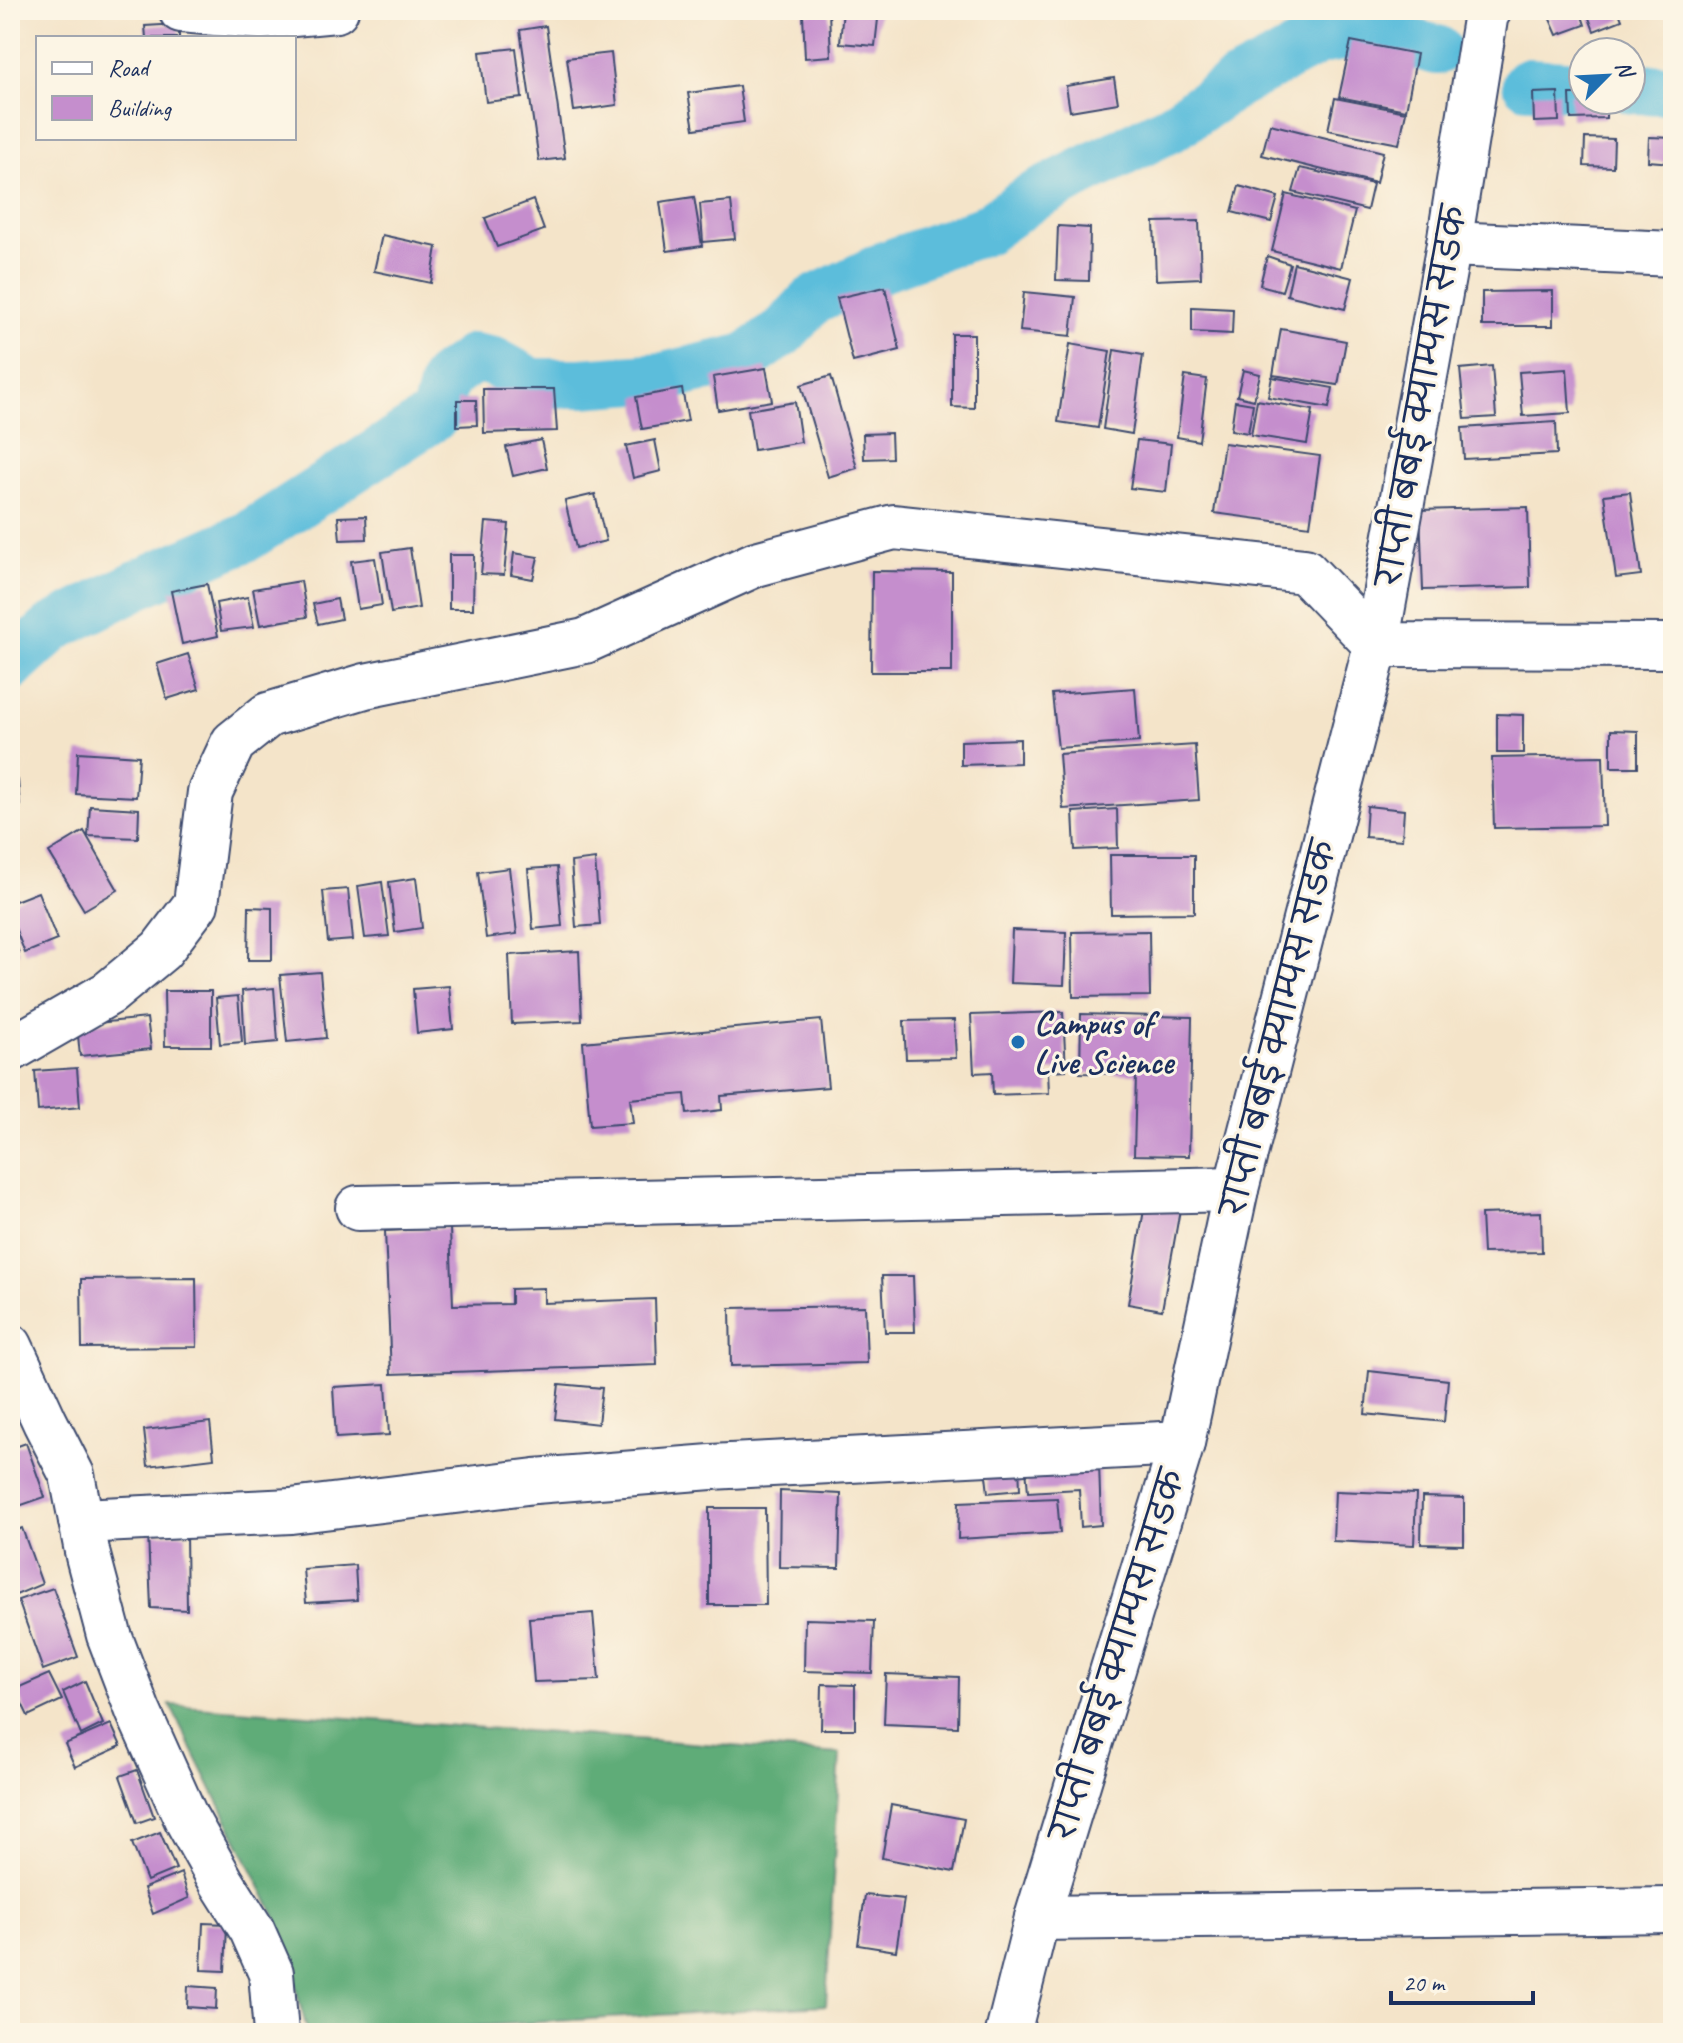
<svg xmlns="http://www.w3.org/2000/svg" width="1683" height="2043" viewBox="0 0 1683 2043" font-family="Caveat,'Playpen Sans Deva',sans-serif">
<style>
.forest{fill:#5eac78;stroke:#3c6e6b;stroke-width:2}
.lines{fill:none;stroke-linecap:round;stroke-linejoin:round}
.stream{stroke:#5cbddb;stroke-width:14}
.canal{stroke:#5cbddb;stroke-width:50}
.building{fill:#c58ecd}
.minor-casing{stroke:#3c4a6e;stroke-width:48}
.minor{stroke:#fff;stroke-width:44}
.poi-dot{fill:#1f6fb2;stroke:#fcf5e5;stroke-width:3}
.labels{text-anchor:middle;stroke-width:6;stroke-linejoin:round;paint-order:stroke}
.street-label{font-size:34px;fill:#1b2f5e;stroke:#fcf5e5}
.poi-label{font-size:34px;font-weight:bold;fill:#1b2f5e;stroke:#fcf5e5;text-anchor:start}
</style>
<rect width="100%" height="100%" fill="#fcf5e5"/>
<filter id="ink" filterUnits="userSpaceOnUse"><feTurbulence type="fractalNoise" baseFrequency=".0125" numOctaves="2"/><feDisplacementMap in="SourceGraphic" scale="16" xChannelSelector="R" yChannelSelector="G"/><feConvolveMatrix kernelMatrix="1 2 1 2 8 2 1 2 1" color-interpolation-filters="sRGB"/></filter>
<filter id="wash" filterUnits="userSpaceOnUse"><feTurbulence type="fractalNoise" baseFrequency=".006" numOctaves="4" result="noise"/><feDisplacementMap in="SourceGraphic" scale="32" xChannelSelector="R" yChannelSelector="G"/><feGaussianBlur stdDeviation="1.8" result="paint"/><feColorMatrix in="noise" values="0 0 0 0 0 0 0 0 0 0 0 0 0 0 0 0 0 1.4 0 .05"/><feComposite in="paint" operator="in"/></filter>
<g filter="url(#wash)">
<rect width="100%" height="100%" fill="#f4e4c9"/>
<path class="forest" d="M 170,1705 L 840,1754 L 826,2005 L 356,2033 L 308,2033 L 277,1920 Z"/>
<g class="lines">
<path class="stream" d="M 1367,10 L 1367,32"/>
<g class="canal">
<path d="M 1527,83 L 1583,86"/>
<path d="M 1631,89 L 1673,90"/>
<path d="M 10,667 L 54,627 L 143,582 L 248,536 L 435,416 L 445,379 L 474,358 L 494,362 L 532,383 L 582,383 L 663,377 L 746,358 L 783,332 L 812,301 L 887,265 L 985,230 L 1031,198 L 1172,127 L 1237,83 L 1319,40 L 1367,32 L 1437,50"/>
</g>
</g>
<g id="blocks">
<g class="building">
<path d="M 843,10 L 879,10 L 875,46 L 840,43 Z"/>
<path d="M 1546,10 L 1580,10 L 1585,25 L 1557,35 Z"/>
<path d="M 1586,10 L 1618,10 L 1622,20 L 1594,31 Z"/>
<path d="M 829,12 L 831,56 L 805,58 L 803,14 Z"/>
<path d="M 179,24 L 179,38 L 146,38 L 145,26 Z"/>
<path d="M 546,26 L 565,158 L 539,161 L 520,30 Z"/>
<path d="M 1351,41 L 1417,54 L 1406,110 L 1339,97 Z"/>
<path d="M 516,48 L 522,98 L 486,102 L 480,52 Z"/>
<path d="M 611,53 L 617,105 L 574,111 L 567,58 Z"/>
<path d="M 1114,78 L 1118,103 L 1070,111 L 1066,86 Z"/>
<path d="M 739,86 L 744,122 L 694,129 L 688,93 Z"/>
<path d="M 1558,92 L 1559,121 L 1534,122 L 1533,93 Z"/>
<path d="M 1570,94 L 1583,94 L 1583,100 L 1606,100 L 1606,118 L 1571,119 Z"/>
<path d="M 1335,98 L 1406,112 L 1399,144 L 1328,130 Z"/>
<path d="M 1270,124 L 1383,152 L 1376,183 L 1262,155 Z"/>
<path d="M 1649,137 L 1673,138 L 1673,163 L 1648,161 Z"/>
<path d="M 1585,138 L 1614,139 L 1613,167 L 1584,166 Z"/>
<path d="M 1300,168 L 1373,184 L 1367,210 L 1293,192 Z"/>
<path d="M 1239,186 L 1278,197 L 1271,222 L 1232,212 Z"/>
<path d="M 1286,194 L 1355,211 L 1341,268 L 1272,251 Z"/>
<path d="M 694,197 L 702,246 L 667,251 L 660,202 Z"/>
<path d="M 533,200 L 544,230 L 497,247 L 485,218 Z"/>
<path d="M 731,201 L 735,239 L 703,242 L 700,204 Z"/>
<path d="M 1199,221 L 1201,278 L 1156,280 L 1154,222 Z"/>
<path d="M 1058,226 L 1090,228 L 1089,281 L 1056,280 Z"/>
<path d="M 382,235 L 437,247 L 431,283 L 374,271 Z"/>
<path d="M 1267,256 L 1290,264 L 1282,291 L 1260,285 Z"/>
<path d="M 1294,263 L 1353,278 L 1345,309 L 1287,295 Z"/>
<path d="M 885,287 L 900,350 L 853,362 L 837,298 Z"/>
<path d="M 1553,291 L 1553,326 L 1482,326 L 1482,292 Z"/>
<path d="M 1024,292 L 1075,297 L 1071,336 L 1020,331 Z"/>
<path d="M 1192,307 L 1233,309 L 1232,334 L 1192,332 Z"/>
<path d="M 1281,329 L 1346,341 L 1338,385 L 1273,375 Z"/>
<path d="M 952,334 L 974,334 L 974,408 L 952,407 Z"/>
<path d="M 1070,344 L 1110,351 L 1098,428 L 1058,422 Z"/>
<path d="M 1114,350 L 1143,355 L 1132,434 L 1103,429 Z"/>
<path d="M 1492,366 L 1496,417 L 1465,419 L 1460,369 Z"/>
<path d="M 766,368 L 772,401 L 718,410 L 713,377 Z"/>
<path d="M 1567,369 L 1570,413 L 1523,416 L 1519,372 Z"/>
<path d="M 1243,370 L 1260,374 L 1254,400 L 1237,396 Z"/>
<path d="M 831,376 L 857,468 L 828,477 L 801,385 Z"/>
<path d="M 1185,376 L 1207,379 L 1199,441 L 1177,437 Z"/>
<path d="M 1272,377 L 1333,388 L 1329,408 L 1268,397 Z"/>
<path d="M 483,389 L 554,389 L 557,431 L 484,433 Z"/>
<path d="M 682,389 L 688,421 L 642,429 L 636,397 Z"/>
<path d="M 457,400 L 476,400 L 477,425 L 457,426 Z"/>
<path d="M 1257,400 L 1313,410 L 1307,444 L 1251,435 Z"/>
<path d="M 1235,401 L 1253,404 L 1248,433 L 1231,430 Z"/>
<path d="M 795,402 L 801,442 L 754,450 L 748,410 Z"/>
<path d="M 1556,422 L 1557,454 L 1464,459 L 1462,428 Z"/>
<path d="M 891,433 L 892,458 L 864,459 L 863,434 Z"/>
<path d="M 541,440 L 547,468 L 513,476 L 506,447 Z"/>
<path d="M 655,440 L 661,471 L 633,478 L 626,446 Z"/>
<path d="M 1137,440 L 1171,444 L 1166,492 L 1130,488 Z"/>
<path d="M 1224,443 L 1320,456 L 1310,526 L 1214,513 Z"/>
<path d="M 1630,492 L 1641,575 L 1616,578 L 1604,495 Z"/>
<path d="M 595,494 L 606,541 L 576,548 L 565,501 Z"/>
<path d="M 1528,507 L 1530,587 L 1423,590 L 1420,510 Z"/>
<path d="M 366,516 L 367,539 L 340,540 L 338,517 Z"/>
<path d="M 486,522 L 509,524 L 504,575 L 481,574 Z"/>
<path d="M 410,548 L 419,608 L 391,613 L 382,552 Z"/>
<path d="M 514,553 L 538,557 L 533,579 L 511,575 Z"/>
<path d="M 449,555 L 474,555 L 473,609 L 449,609 Z"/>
<path d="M 375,558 L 382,605 L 358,609 L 351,561 Z"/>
<path d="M 872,571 L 952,572 L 952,672 L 871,672 Z"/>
<path d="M 301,581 L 307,617 L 260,625 L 253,589 Z"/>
<path d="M 207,584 L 218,636 L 182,644 L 171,591 Z"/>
<path d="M 248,597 L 254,627 L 221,631 L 216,603 Z"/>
<path d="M 337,599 L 341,619 L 318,624 L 313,604 Z"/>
<path d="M 188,654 L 199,689 L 167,699 L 157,664 Z"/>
<path d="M 1135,688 L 1139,742 L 1058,748 L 1052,694 Z"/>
<path d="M 1497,714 L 1523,715 L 1523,753 L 1497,753 Z"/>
<path d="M 1611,730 L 1638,731 L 1638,767 L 1611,767 Z"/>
<path d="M 1020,739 L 1020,763 L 961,765 L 961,741 Z"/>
<path d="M 1195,745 L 1199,800 L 1063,809 L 1059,754 Z"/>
<path d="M 78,752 L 139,756 L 136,797 L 76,794 Z"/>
<path d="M 1603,756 L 1605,826 L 1494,828 L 1492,758 Z"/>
<path d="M 18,780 L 20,807 L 10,807 L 10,781 Z"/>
<path d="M 90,806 L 139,809 L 138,838 L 88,836 Z"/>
<path d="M 1367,806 L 1404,810 L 1402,840 L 1365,837 Z"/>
<path d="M 1117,809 L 1118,848 L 1075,850 L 1073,812 Z"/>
<path d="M 84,831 L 118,890 L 84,910 L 49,852 Z"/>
<path d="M 1110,855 L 1194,855 L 1194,913 L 1111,914 Z"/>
<path d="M 595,859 L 600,925 L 576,927 L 571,862 Z"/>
<path d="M 557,867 L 562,926 L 533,929 L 528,869 Z"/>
<path d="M 509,868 L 517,934 L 486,938 L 478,872 Z"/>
<path d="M 416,878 L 422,928 L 395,932 L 389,882 Z"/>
<path d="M 382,882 L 389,936 L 365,938 L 358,886 Z"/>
<path d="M 348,889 L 353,940 L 328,942 L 323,891 Z"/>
<path d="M 38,892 L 57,940 L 25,953 L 10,915 L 10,903 Z"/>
<path d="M 249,907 L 272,908 L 272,960 L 248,960 Z"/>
<path d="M 10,930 L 19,953 L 10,956 Z"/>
<path d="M 1012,930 L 1066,932 L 1064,985 L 1010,983 Z"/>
<path d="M 1149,931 L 1150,996 L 1073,997 L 1072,932 Z"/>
<path d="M 579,951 L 582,1021 L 512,1024 L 509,955 Z"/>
<path d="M 320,972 L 326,1038 L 287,1042 L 280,975 Z"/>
<path d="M 449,986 L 453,1029 L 417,1033 L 413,989 Z"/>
<path d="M 274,988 L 278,1042 L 245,1045 L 242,991 Z"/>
<path d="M 164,991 L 211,991 L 211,1046 L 165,1046 Z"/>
<path d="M 238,996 L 242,1042 L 220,1044 L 216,998 Z"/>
<path d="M 1063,1012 L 1066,1070 L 1048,1071 L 1049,1093 L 993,1095 L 992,1072 L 974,1073 L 971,1015 Z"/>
<path d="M 1081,1014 L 1192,1017 L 1189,1156 L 1134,1155 L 1136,1074 L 1080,1073 Z"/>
<path d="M 147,1018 L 151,1049 L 80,1056 L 77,1025 Z"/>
<path d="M 821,1020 L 828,1087 L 721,1096 L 722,1110 L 687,1114 L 685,1094 L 630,1099 L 633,1123 L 590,1126 L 583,1042 Z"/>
<path d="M 954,1020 L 956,1058 L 906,1059 L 904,1021 Z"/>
<path d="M 77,1068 L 80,1107 L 38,1111 L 35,1071 Z"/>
<path d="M 1146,1198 L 1181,1204 L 1162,1310 L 1128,1304 Z"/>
<path d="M 1541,1212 L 1542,1252 L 1483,1253 L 1481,1214 Z"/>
<path d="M 450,1228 L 453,1305 L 511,1304 L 511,1289 L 544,1288 L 544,1303 L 655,1299 L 657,1365 L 391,1374 L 385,1231 Z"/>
<path d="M 882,1276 L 913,1276 L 915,1332 L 885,1332 Z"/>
<path d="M 196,1278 L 197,1347 L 82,1348 L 81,1279 Z"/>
<path d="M 865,1306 L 867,1363 L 731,1366 L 730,1308 Z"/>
<path d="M 1369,1371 L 1448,1380 L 1444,1422 L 1365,1414 Z"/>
<path d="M 386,1384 L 389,1435 L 336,1438 L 333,1387 Z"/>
<path d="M 559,1384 L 602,1388 L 598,1424 L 555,1419 Z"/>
<path d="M 210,1422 L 214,1458 L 148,1466 L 144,1430 Z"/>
<path d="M 26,1443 L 45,1497 L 16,1507 L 10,1489 L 10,1449 Z"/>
<path d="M 1019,1463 L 1020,1490 L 988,1493 L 985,1467 Z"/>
<path d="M 1099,1463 L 1101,1525 L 1081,1527 L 1079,1489 L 1028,1492 L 1026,1467 Z"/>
<path d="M 780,1491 L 841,1494 L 839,1568 L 779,1567 Z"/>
<path d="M 1335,1491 L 1416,1494 L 1414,1545 L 1333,1541 Z"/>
<path d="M 1422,1497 L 1464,1498 L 1464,1545 L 1421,1544 Z"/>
<path d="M 1057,1498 L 1060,1533 L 958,1539 L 959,1502 Z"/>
<path d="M 709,1508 L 765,1508 L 766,1605 L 709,1605 Z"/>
<path d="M 22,1528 L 42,1584 L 16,1595 L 10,1578 L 10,1533 Z"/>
<path d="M 148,1533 L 186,1534 L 187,1610 L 151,1608 Z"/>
<path d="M 355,1565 L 357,1600 L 306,1603 L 303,1569 Z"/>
<path d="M 53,1588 L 78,1657 L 43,1670 L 18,1600 Z"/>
<path d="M 593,1613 L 599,1680 L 534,1682 L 529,1618 Z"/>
<path d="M 805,1619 L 874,1621 L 872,1673 L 804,1671 Z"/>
<path d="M 49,1674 L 62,1700 L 28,1716 L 15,1689 Z"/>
<path d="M 886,1674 L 959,1677 L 958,1727 L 884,1724 Z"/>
<path d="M 85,1681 L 103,1724 L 81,1735 L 63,1692 Z"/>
<path d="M 822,1684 L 855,1685 L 855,1729 L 821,1729 Z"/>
<path d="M 111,1724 L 121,1746 L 75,1767 L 65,1744 Z"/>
<path d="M 137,1770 L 154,1817 L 137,1823 L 120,1776 Z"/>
<path d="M 891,1805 L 964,1819 L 954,1872 L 882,1858 Z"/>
<path d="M 160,1832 L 176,1869 L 147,1881 L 132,1843 Z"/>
<path d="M 181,1873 L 189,1898 L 153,1914 L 144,1888 Z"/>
<path d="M 865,1895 L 904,1899 L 896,1951 L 858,1945 Z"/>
<path d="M 203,1923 L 227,1924 L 225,1971 L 201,1970 Z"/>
<path d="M 188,1986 L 217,1988 L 216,2009 L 187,2007 Z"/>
</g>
</g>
</g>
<g filter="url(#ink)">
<use href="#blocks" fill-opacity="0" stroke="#3c4a6e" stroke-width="2"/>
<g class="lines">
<defs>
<g id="minor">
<path d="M 181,10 L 261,17 L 336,10"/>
<path d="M 1449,244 L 1673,254"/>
<path d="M 10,1050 L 109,993 L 161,950 L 196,904 L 210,792 L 233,743 L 268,715 L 365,686 L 585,641 L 756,564 L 894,527 L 1305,571 L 1376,645 L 1673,646"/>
<path d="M 358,1208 L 1236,1189"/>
<path d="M 10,1346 L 45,1422 L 72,1475 L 88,1556 L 109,1635 L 138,1711 L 186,1818 L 221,1881 L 252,1930 L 271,1973 L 276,2033"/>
<path d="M 81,1521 L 291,1511 L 535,1481 L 711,1467 L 1182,1443"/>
<path d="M 1037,1918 L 1673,1910"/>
<path d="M 1008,2033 L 1037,1918 L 1182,1443 L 1236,1189 L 1376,645 L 1449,244 L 1486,13 L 1489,10"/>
</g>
</defs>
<use href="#minor" class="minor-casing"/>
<use href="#minor" class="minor"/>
</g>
</g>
<circle class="poi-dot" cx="1018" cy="1042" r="8"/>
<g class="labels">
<g class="street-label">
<text transform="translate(1421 396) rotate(-80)" y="12">राप्ती बबई क्याम्पस सडक</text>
<text transform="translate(1278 1028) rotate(-76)" y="12">राप्ती बबई क्याम्पस सडक</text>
<text transform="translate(1117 1655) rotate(-73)" y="12">राप्ती बबई क्याम्पस सडक</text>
</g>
<g class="poi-label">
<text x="1034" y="1034">Campus of<tspan x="1034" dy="39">Live Science</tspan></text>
</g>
</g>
<rect width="1683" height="2043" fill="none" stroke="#fcf5e5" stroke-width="40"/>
<rect x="36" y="36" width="260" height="104" fill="#fcf5e5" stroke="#a2a6af" stroke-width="2"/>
<rect x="52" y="62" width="40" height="12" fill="#ffffff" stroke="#a2a6af" stroke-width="2"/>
<text x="108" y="76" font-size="24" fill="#1b2f5e">Road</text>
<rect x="52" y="96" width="40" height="24" fill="#c58ecd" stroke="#a2a6af" stroke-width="2"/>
<text x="108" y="116" font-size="24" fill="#1b2f5e">Building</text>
<g transform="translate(1607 76) rotate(66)"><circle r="38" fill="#fcf5e5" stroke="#a2a6af" stroke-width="2"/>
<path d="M0-6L14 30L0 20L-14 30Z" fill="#1f6fb2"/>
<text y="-12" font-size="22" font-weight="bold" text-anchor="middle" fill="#1b2f5e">N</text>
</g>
<path d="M1391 1991v12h142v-12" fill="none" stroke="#1b2f5e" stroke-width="4"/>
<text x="1403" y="1991" font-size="24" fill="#1b2f5e" stroke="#fcf5e5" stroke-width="6" paint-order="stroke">20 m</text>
</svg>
